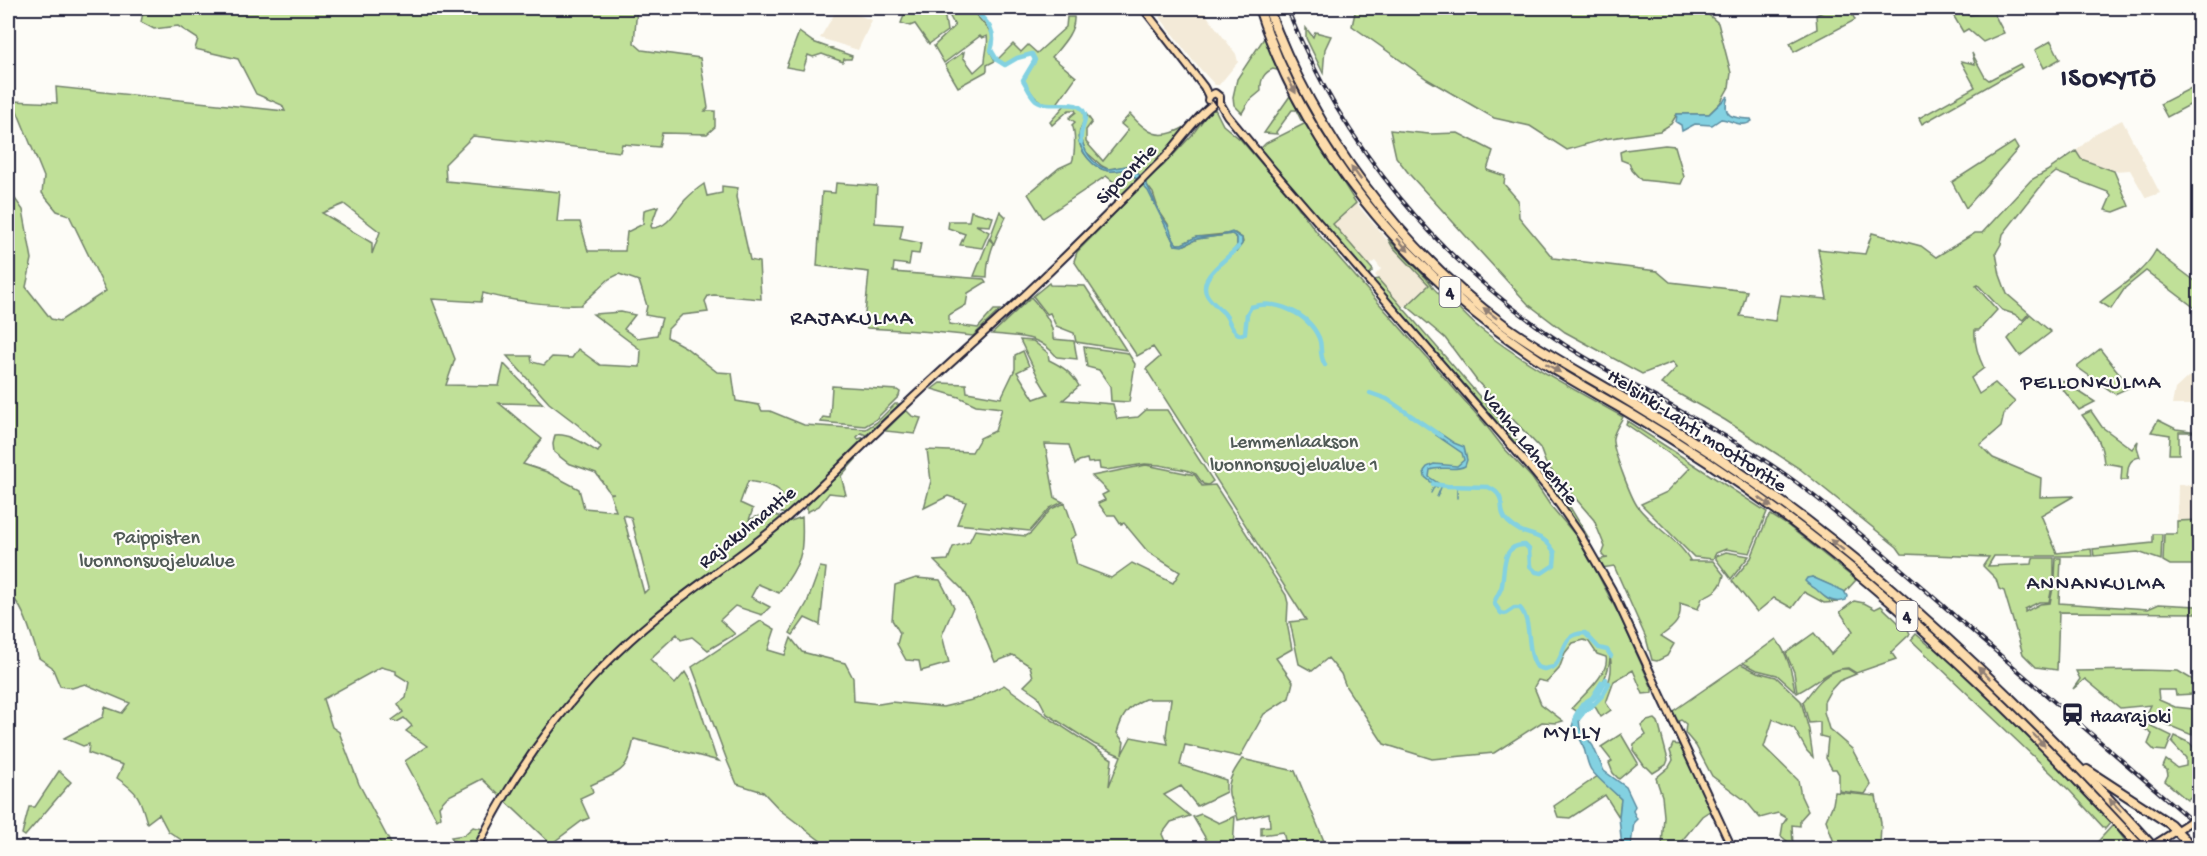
<svg xmlns="http://www.w3.org/2000/svg" width="2207" height="856" viewBox="0 0 2207 856" font-family="'Gochi Hand',sans-serif">
<style>
.built{fill:#f3ead8}
.green{fill:#c0e098;stroke:#71816a;stroke-width:1.5;fill-rule:evenodd}
.water{fill:#83d1e1;stroke:#5c8b9f;stroke-width:1.5}
.lines{fill:none;stroke-linecap:round;stroke-linejoin:round}
.stream{stroke:#5c8b9f;stroke-width:1.5}
.river{stroke:#83d1e1;stroke-width:4.5}
.major-casing{stroke:#22223b;stroke-width:10}
.highway-casing{stroke:#22223b;stroke-width:12}
.major{stroke:#fddcac;stroke-width:6}
.highway{stroke:#fddcac;stroke-width:8}
.rail-casing{stroke:#22223b;stroke-width:4}
.rail{stroke:#fdfcf7;stroke-width:1.5;stroke-dasharray:4.5;stroke-linecap:butt}
.major-bridge-casing{stroke:#22223b;stroke-width:10;stroke-linecap:butt}
.major-bridge{stroke:#fddcac;stroke-width:6}
.oneway{fill:#907f74}
.labels{text-anchor:middle;stroke-width:4.5;stroke-linejoin:round;paint-order:stroke}
.shield{fill:#fdfcf7;stroke:#646373;stroke-width:1.5}
.shield-label{font-size:18px;font-weight:bold;fill:#22223b}
.street-label{font-size:20px;fill:#22223b;stroke:#fdfcf7}
.park-label{font-size:20px;fill:#515b57;stroke:#fdfcf7}
.poi-label{font-size:20px;fill:#22223b;stroke:#fdfcf7;text-anchor:start}
.neighbourhood-label{font-size:21px;letter-spacing:1.5px;fill:#22223b;stroke:#fdfcf7}
.quarter-label{font-size:22px;letter-spacing:1.5px;fill:#22223b;stroke:#fdfcf7}
.district-label{font-size:26px;font-weight:bold;letter-spacing:1.5px;fill:#22223b;stroke:#fdfcf7}
</style>
<rect width="100%" height="100%" fill="#fdfcf7"/>
<filter id="ink" filterUnits="userSpaceOnUse"><feTurbulence type="fractalNoise" baseFrequency=".0167" numOctaves="2"/><feDisplacementMap in="SourceGraphic" scale="12" xChannelSelector="R" yChannelSelector="G"/><feConvolveMatrix kernelMatrix="1 2 1 2 8 2 1 2 1" color-interpolation-filters="sRGB"/></filter>
<g filter="url(#ink)">
<g class="built">
<path d="M 838,8 L 872,20 L 858,50 L 820,38 Z"/>
<path d="M 1153,8 L 1201,8 L 1236,54 L 1238,62 L 1219,85 L 1215,85 L 1193,61 Z"/>
<path d="M 2122,120 L 2160,193 L 2146,198 L 2130,170 L 2114,171 L 2081,159 L 2076,151 L 2096,133 Z"/>
<path d="M 1356,203 L 1392,246 L 1429,285 L 1407,306 L 1403,306 L 1393,298 L 1375,275 L 1381,269 L 1375,261 L 1368,266 L 1332,223 Z"/>
<path d="M 2188,377 L 2199,378 L 2199,405 L 2172,405 L 2175,389 Z"/>
<path d="M 2178,484 L 2199,486 L 2199,520 L 2177,521 Z"/>
</g>
<g class="green">
<path d="M 144,8 L 603,8 L 604,9 L 637,8 L 634,43 L 642,50 L 700,58 L 708,108 L 705,111 L 715,111 L 715,127 L 707,134 L 662,133 L 659,147 L 622,144 L 620,152 L 473,136 L 445,164 L 446,181 L 560,192 L 557,222 L 580,222 L 588,251 L 625,251 L 627,232 L 643,224 L 644,210 L 658,206 L 651,226 L 652,228 C 668,228 676,210 685,200 C 691,194 698,188 704,184 L 707,196 L 722,193 L 722,186 L 738,188 L 736,197 L 750,260 L 759,262 L 761,299 L 714,295 L 708,296 L 705,301 L 708,312 L 682,315 L 668,329 L 667,337 L 685,347 L 717,372 L 732,373 L 736,401 L 759,405 L 762,411 L 770,411 L 804,425 L 866,429 L 877,422 L 895,404 L 900,404 L 866,435 L 861,433 L 857,437 L 858,439 L 865,437 L 839,462 L 842,465 L 789,515 L 781,513 C 788,484 771,486 748,481 L 740,503 L 753,509 L 749,520 C 763,513 776,511 788,522 L 802,517 C 804,557 801,561 779,593 L 758,584 L 751,597 L 770,607 L 762,615 L 735,606 L 720,620 L 735,634 L 708,650 L 692,637 L 681,640 L 677,634 L 650,659 L 675,684 L 685,672 L 692,684 L 716,758 L 719,761 L 634,739 C 627,773 621,771 591,785 L 593,792 L 580,798 L 589,818 L 582,821 L 551,844 L 482,779 L 447,797 L 439,806 L 441,817 L 437,820 L 405,761 L 427,746 L 406,731 L 412,726 L 404,718 L 397,722 L 392,720 L 403,712 L 398,704 L 406,698 L 409,682 L 396,674 L 396,671 L 381,667 L 323,699 L 332,727 L 339,732 L 359,784 L 393,848 L 219,848 L 208,842 L 189,845 L 168,831 L 159,814 L 147,823 C 140,797 139,793 117,778 L 123,765 L 88,753 L 89,744 L 83,746 L 64,738 L 103,717 L 105,707 L 122,713 L 130,703 L 85,684 L 72,688 L 60,686 L 52,667 L 39,658 C 32,640 25,604 8,594 L 8,189 L 23,210 L 32,259 L 26,287 L 51,319 L 60,321 L 106,291 L 69,215 L 57,211 L 42,193 L 44,177 L 13,101 L 57,103 L 56,87 L 285,111 L 282,105 L 256,94 L 238,59 L 195,49 L 198,39 L 178,26 L 154,29 L 141,22 ZM 344,204 L 380,232 L 372,254 L 372,243 L 322,213 ZM 619,274 L 639,281 L 647,306 L 645,315 L 662,318 L 657,335 L 637,338 L 624,329 L 635,315 L 621,312 L 593,314 L 641,350 L 640,367 L 600,365 L 578,349 L 572,358 L 552,357 L 544,365 L 532,362 L 531,356 L 507,356 L 549,403 L 578,425 L 601,447 L 598,452 C 586,445 570,433 555,435 L 553,444 L 554,452 L 568,463 L 596,473 L 610,493 L 614,493 L 610,494 L 616,511 L 584,508 L 579,489 L 547,472 L 523,464 L 542,439 L 499,403 L 543,404 L 504,364 L 499,386 L 446,385 L 455,359 L 432,299 L 481,302 L 483,293 C 510,301 552,306 581,305 L 609,279 ZM 623,515 L 631,517 L 649,588 L 644,593 Z"/>
<path d="M 902,8 L 937,8 L 945,18 L 947,31 L 929,44 L 915,24 L 910,26 L 901,23 L 905,13 Z"/>
<path d="M 954,8 L 970,8 L 990,31 L 994,39 L 990,51 L 995,61 L 987,65 L 987,71 L 958,87 L 945,65 L 964,52 L 963,57 L 974,72 L 985,62 C 985,54 989,43 987,36 L 982,38 L 980,36 L 944,63 L 934,46 L 955,26 L 948,13 Z"/>
<path d="M 1356,8 L 1441,8 L 1449,10 L 1453,8 L 1701,8 L 1718,23 L 1731,73 L 1729,87 L 1720,103 L 1709,114 L 1677,114 L 1671,124 L 1660,131 L 1604,139 L 1567,150 L 1530,126 L 1494,118 L 1427,79 L 1352,26 Z"/>
<path d="M 1831,8 L 1849,8 L 1855,20 L 1794,52 L 1790,43 L 1817,29 L 1816,15 Z"/>
<path d="M 1949,8 L 1961,9 L 1968,15 L 1976,14 L 1991,8 L 2004,33 L 1983,42 L 1968,29 L 1963,32 Z"/>
<path d="M 1067,17 L 1074,17 C 1075,32 1061,46 1052,57 L 1076,77 L 1056,105 C 1037,104 1032,95 1024,80 L 1036,60 L 1032,54 L 1017,57 L 1005,65 L 997,60 L 1013,44 L 1021,52 L 1028,45 L 1037,53 L 1066,27 Z"/>
<path d="M 1306,28 L 1313,37 L 1315,32 L 1331,36 L 1325,49 L 1323,73 L 1306,38 Z"/>
<path d="M 799,32 L 813,42 L 852,56 L 851,59 L 844,59 L 843,62 L 822,54 L 813,57 L 808,55 L 803,70 L 786,67 Z"/>
<path d="M 1266,35 L 1281,71 L 1273,69 C 1263,73 1260,80 1261,91 L 1249,101 L 1242,113 L 1234,105 L 1233,97 L 1237,79 Z"/>
<path d="M 2051,41 L 2060,59 L 2044,68 L 2035,50 Z"/>
<path d="M 1972,53 L 1985,77 L 1989,80 L 2020,64 L 2022,67 L 1922,124 L 1919,118 L 1975,87 L 1961,61 L 1975,64 Z"/>
<path d="M 2199,84 L 2199,100 L 2167,117 L 2160,104 Z"/>
<path d="M 1290,96 L 1304,121 L 1301,120 L 1296,110 L 1292,110 L 1276,132 L 1277,134 L 1264,133 Z"/>
<path d="M 1065,105 L 1077,105 L 1082,108 C 1088,126 1079,122 1079,136 C 1078,151 1094,169 1108,171 C 1115,172 1121,169 1128,170 L 1138,180 L 1119,199 L 1115,183 L 1106,176 L 1043,218 L 1028,194 L 1059,168 L 1072,162 C 1075,155 1076,132 1072,125 L 1075,122 L 1069,118 L 1076,112 L 1075,110 L 1069,110 L 1052,125 L 1050,122 Z"/>
<path d="M 1215,109 L 1223,125 L 1241,140 L 1292,199 L 1319,235 L 1485,424 L 1503,447 L 1532,478 L 1550,505 L 1577,537 L 1590,561 L 1608,558 L 1605,558 L 1602,555 L 1605,547 L 1594,520 L 1546,464 L 1540,448 L 1477,381 L 1445,338 L 1407,306 L 1429,285 L 1392,246 L 1388,239 L 1429,281 C 1435,293 1444,298 1455,305 C 1464,313 1472,323 1482,330 C 1525,364 1575,390 1623,417 C 1620,423 1614,431 1613,438 C 1611,446 1632,500 1638,507 C 1652,526 1678,539 1690,560 L 1688,561 L 1713,561 L 1724,575 C 1721,589 1715,592 1702,598 L 1698,609 L 1680,603 C 1682,620 1675,626 1661,636 L 1674,644 L 1667,656 L 1657,661 L 1652,660 L 1646,638 L 1614,566 L 1595,569 L 1621,619 L 1652,688 L 1652,693 L 1643,694 L 1633,670 L 1614,681 L 1606,703 L 1611,710 L 1601,717 L 1594,705 C 1607,691 1614,674 1610,656 C 1610,669 1602,688 1592,698 C 1586,703 1581,704 1578,712 L 1572,708 C 1583,695 1610,673 1606,657 L 1597,654 L 1589,642 L 1584,640 L 1573,643 L 1565,653 L 1559,669 L 1547,682 L 1538,680 L 1534,687 L 1541,704 L 1563,721 L 1556,723 L 1542,722 L 1494,753 L 1432,759 L 1384,744 L 1346,687 L 1341,674 L 1328,658 L 1312,671 L 1299,664 L 1290,622 L 1306,620 L 1146,369 L 1160,357 L 1153,347 L 1137,356 L 1074,261 L 1077,252 L 1130,198 L 1133,191 L 1142,183 L 1149,191 L 1175,245 L 1185,245 L 1197,239 L 1232,234 L 1237,238 L 1237,246 L 1234,251 L 1236,252 L 1243,242 L 1242,238 L 1235,233 L 1196,237 L 1182,244 L 1177,244 L 1172,239 L 1168,224 L 1159,211 L 1153,193 L 1144,181 L 1163,166 L 1192,135 L 1209,112 Z"/>
<path d="M 1084,111 L 1092,122 L 1086,130 L 1086,142 L 1103,161 L 1128,130 L 1121,124 L 1130,114 C 1147,133 1159,142 1185,127 L 1185,133 L 1141,178 L 1127,166 L 1108,169 L 1102,166 L 1085,151 L 1080,132 L 1085,123 Z"/>
<path d="M 1306,123 L 1356,203 L 1333,224 L 1373,270 L 1368,276 L 1259,150 L 1266,143 Z"/>
<path d="M 1390,130 L 1429,134 L 1458,133 L 1493,151 L 1487,170 L 1505,176 L 1504,184 L 1518,200 L 1519,217 L 1553,258 L 1657,271 L 1670,282 L 1747,291 L 1740,316 L 1775,321 L 1780,295 L 1827,299 L 1818,249 L 1865,254 L 1872,233 L 1921,246 L 1936,257 L 1975,233 L 1982,233 L 2031,180 L 2047,171 L 2076,151 L 2081,159 L 2114,171 L 2129,206 L 2114,212 L 2105,210 L 2111,196 L 2108,192 L 2056,172 L 2045,181 L 2003,234 L 2001,244 L 1996,253 L 2000,275 L 2007,294 L 2029,313 L 2023,320 L 2014,314 L 2002,310 L 1978,285 L 1976,286 L 1997,310 L 1979,330 L 1975,330 C 1974,344 1978,356 1984,368 L 1971,378 L 1979,394 L 1995,383 L 2015,402 L 2004,414 L 2001,427 L 1980,445 L 1993,458 L 2041,478 L 2040,497 L 2074,496 L 2041,515 L 2057,553 L 2091,549 L 2092,556 L 1994,556 L 1988,566 L 2032,564 L 2033,558 L 2054,558 L 2054,577 L 2049,602 L 2039,602 L 2025,609 L 2025,612 L 2040,604 L 2050,603 L 2055,578 L 2056,558 L 2061,558 L 2059,603 L 2148,609 L 2159,604 L 2196,606 L 2196,613 L 2059,612 L 2057,670 L 2036,667 L 2023,654 L 2004,591 L 1999,589 L 1996,579 L 1983,566 L 1989,557 L 1902,554 L 1897,547 L 1800,469 L 1725,420 L 1661,384 L 1677,367 L 1673,362 L 1642,374 L 1565,332 L 1528,304 L 1410,175 L 1396,157 Z"/>
<path d="M 2014,142 L 2018,149 L 1966,208 L 1952,182 Z"/>
<path d="M 1665,145 L 1675,146 L 1684,177 L 1681,184 L 1641,180 L 1632,170 L 1629,163 L 1621,160 L 1620,152 L 1625,150 Z"/>
<path d="M 836,183 L 877,186 L 875,223 L 903,225 L 900,239 L 921,243 L 919,254 L 911,253 L 909,265 L 894,263 L 893,272 L 984,279 L 986,282 L 968,293 L 966,305 L 949,315 L 949,324 L 978,328 L 994,310 L 1000,310 L 973,336 L 934,332 L 867,328 L 864,325 L 869,272 L 817,266 L 822,192 L 835,193 Z"/>
<path d="M 971,211 L 993,217 L 990,226 L 976,225 L 989,232 L 982,248 L 960,245 L 965,234 L 948,228 L 949,221 L 969,221 Z"/>
<path d="M 1000,211 L 1006,217 C 996,238 987,254 987,277 L 974,276 L 989,239 L 993,243 L 990,238 Z"/>
<path d="M 2156,250 L 2162,256 L 2199,284 L 2199,311 L 2146,271 L 2125,288 L 2111,309 L 2100,302 C 2120,286 2144,273 2156,250 Z"/>
<path d="M 1378,279 L 1558,487 L 1588,537 L 1584,535 L 1531,461 L 1373,280 Z"/>
<path d="M 1049,283 L 1050,285 L 1085,286 L 1126,350 L 1076,342 L 1074,333 L 1056,326 L 1050,313 L 1047,314 L 1033,296 Z"/>
<path d="M 1031,297 C 1041,309 1054,322 1053,339 L 1074,341 L 1077,359 L 1057,357 C 1038,334 1020,337 992,334 Z"/>
<path d="M 2030,314 L 2051,332 L 2020,356 L 2008,339 Z"/>
<path d="M 1020,340 L 1033,341 L 1048,353 L 1049,360 C 1063,367 1071,372 1079,386 L 1063,400 L 1113,404 L 1117,419 L 1138,417 L 1146,410 L 1167,410 L 1213,481 L 1208,485 L 1203,484 L 1196,474 L 1186,470 L 1159,465 L 1145,464 L 1106,470 L 1100,469 L 1099,462 L 1088,463 L 1087,459 L 1079,461 L 1075,465 L 1069,445 L 1045,444 L 1055,498 L 1063,502 L 1050,508 L 1030,531 L 957,524 L 966,502 L 948,496 L 924,508 L 931,481 L 927,450 L 972,452 L 980,438 L 995,431 L 1002,408 L 976,405 L 959,397 L 932,389 L 940,383 L 966,384 L 967,392 L 1001,398 L 1015,369 L 1015,355 L 1023,351 L 1029,366 L 1017,372 L 1034,399 L 1048,394 L 1040,381 Z"/>
<path d="M 1084,347 L 1128,353 L 1135,364 L 1129,402 L 1111,401 L 1110,386 L 1099,370 L 1087,367 Z"/>
<path d="M 2100,349 L 2130,387 L 2115,394 L 2077,367 Z"/>
<path d="M 2061,380 L 2095,402 L 2079,410 L 2057,382 Z"/>
<path d="M 832,386 L 897,390 L 900,392 L 899,396 L 875,420 L 865,426 L 821,422 L 823,417 L 830,418 Z"/>
<path d="M 906,410 L 912,416 L 921,418 L 915,434 L 885,431 Z"/>
<path d="M 2091,411 L 2102,427 L 2132,449 L 2138,441 L 2137,447 L 2140,457 C 2127,459 2128,469 2127,480 L 2121,480 L 2122,466 L 2104,463 C 2102,441 2095,433 2082,415 Z"/>
<path d="M 2158,420 L 2176,429 L 2199,432 L 2179,432 L 2179,454 L 2169,454 L 2170,435 L 2151,432 Z"/>
<path d="M 1627,421 L 1767,512 L 1750,553 L 1726,549 L 1716,553 L 1713,559 L 1694,557 L 1641,504 L 1667,492 L 1690,468 L 1626,424 Z"/>
<path d="M 858,457 L 841,476 L 846,495 L 829,493 L 819,506 L 807,512 L 807,506 L 820,491 Z"/>
<path d="M 1146,465 L 1195,475 L 1202,486 L 1215,485 L 1286,595 L 1288,603 L 1287,623 L 1292,649 L 1276,658 L 1293,682 L 1289,698 L 1264,714 L 1240,757 L 1185,745 L 1180,765 L 1226,780 L 1226,792 L 1197,806 L 1181,786 L 1164,795 L 1190,816 L 1171,822 L 1162,834 L 1168,848 L 830,848 L 780,810 L 763,792 L 737,784 L 728,763 L 692,667 L 761,621 L 775,629 L 768,650 L 785,655 L 791,638 L 802,652 L 845,663 L 853,678 L 854,701 L 879,704 L 891,702 L 943,707 L 976,699 L 1004,685 L 1052,720 L 1112,759 L 1109,786 L 1121,756 L 1094,744 L 1047,714 L 1037,695 L 1024,686 L 1033,677 L 1030,666 L 1013,655 L 995,662 L 972,606 L 962,589 L 934,561 L 948,560 L 953,547 L 969,542 L 975,530 L 1026,536 L 1031,533 L 1051,509 L 1065,503 L 1076,535 L 1070,539 L 1077,565 L 1111,578 L 1132,563 L 1173,583 L 1180,572 L 1148,552 L 1124,523 L 1121,524 L 1115,515 L 1107,515 L 1098,503 L 1105,500 L 1102,495 L 1108,492 L 1092,476 ZM 1145,699 L 1171,699 L 1166,735 L 1168,744 L 1131,737 L 1122,754 L 1124,742 L 1117,733 C 1122,716 1128,706 1145,699 Z"/>
<path d="M 1771,515 L 1787,525 L 1856,580 L 1845,592 L 1812,577 L 1806,581 C 1809,586 1814,586 1818,590 C 1827,599 1824,599 1839,602 L 1824,603 L 1804,592 L 1792,608 L 1774,598 L 1757,612 L 1732,581 L 1751,558 L 1767,519 Z"/>
<path d="M 2199,520 L 2198,565 L 2170,565 L 2163,561 L 2164,534 L 2177,534 L 2177,521 Z"/>
<path d="M 2153,534 L 2162,534 L 2161,560 L 2138,552 L 2094,556 L 2093,549 L 2153,543 Z"/>
<path d="M 1726,552 L 1749,556 L 1731,579 L 1716,559 L 1716,556 Z"/>
<path d="M 820,567 L 826,568 L 820,625 L 805,618 L 793,635 L 790,633 L 807,603 Z"/>
<path d="M 916,578 L 940,580 L 954,607 L 942,635 L 949,663 L 921,671 L 919,661 L 906,660 L 897,644 L 900,633 L 892,620 L 895,585 Z"/>
<path d="M 1854,601 L 1864,603 L 1875,609 L 1881,606 L 1900,624 L 1907,627 L 1910,634 L 1891,652 L 1896,659 L 1856,673 L 1848,668 C 1827,669 1815,685 1797,693 L 1794,672 L 1786,653 L 1814,633 L 1831,654 L 1853,631 L 1840,612 Z"/>
<path d="M 1916,634 L 1930,646 L 1936,646 L 2061,768 L 2111,822 L 2105,829 L 2070,791 L 1911,640 Z"/>
<path d="M 1776,639 C 1788,654 1792,673 1795,691 L 1777,675 L 1757,670 L 1743,663 Z"/>
<path d="M 1741,664 L 1757,672 L 1776,677 L 1801,701 L 1809,730 L 1813,757 L 1807,751 L 1794,728 L 1773,719 L 1764,747 L 1798,780 L 1801,796 L 1808,811 L 1800,820 L 1800,826 L 1792,825 L 1793,846 L 1781,836 L 1783,824 L 1787,818 L 1778,813 L 1760,818 L 1746,801 L 1712,776 L 1696,746 L 1685,733 L 1686,724 L 1681,720 L 1676,722 L 1673,711 Z"/>
<path d="M 1841,669 L 1848,669 L 1856,674 L 1839,681 L 1830,691 L 1824,702 L 1824,712 L 1829,729 L 1852,749 L 1871,785 L 1865,794 L 1839,791 L 1839,774 L 1836,769 L 1832,769 L 1826,758 L 1828,738 L 1820,736 L 1820,722 L 1809,723 L 1803,702 C 1816,686 1820,676 1841,669 Z"/>
<path d="M 2140,670 L 2178,671 L 2193,680 L 2193,694 L 2176,695 L 2175,690 L 2158,690 L 2159,700 L 2175,707 L 2193,709 L 2192,735 L 2146,716 L 2151,705 L 2120,708 L 2085,679 L 2073,689 L 2080,679 L 2076,671 Z"/>
<path d="M 1655,719 L 1658,722 L 1668,760 L 1666,765 L 1653,773 L 1647,767 L 1645,767 L 1633,750 L 1634,744 L 1646,735 L 1641,726 L 1647,721 Z"/>
<path d="M 2143,722 L 2172,736 L 2166,751 L 2154,750 L 2148,744 L 2152,734 L 2143,728 Z"/>
<path d="M 1621,734 L 1638,763 L 1619,779 L 1613,773 L 1609,763 L 1612,761 L 1601,747 Z"/>
<path d="M 2175,736 L 2190,743 L 2194,748 L 2194,794 L 2187,800 L 2165,781 L 2168,775 L 2167,770 L 2163,767 L 2166,760 L 2177,768 L 2186,766 L 2186,758 L 2172,743 Z"/>
<path d="M 1673,744 L 1680,745 L 1711,810 L 1702,816 L 1676,848 L 1664,848 L 1662,846 L 1664,816 L 1662,796 L 1656,778 L 1669,767 L 1673,760 L 1670,751 Z"/>
<path d="M 1242,759 L 1295,771 L 1324,841 L 1308,845 L 1310,848 L 1287,848 L 1283,832 L 1261,835 L 1261,827 L 1270,826 L 1269,813 L 1238,820 C 1237,813 1233,808 1231,801 C 1224,785 1233,772 1242,759 Z"/>
<path d="M 59,771 L 71,782 L 25,836 L 22,834 L 29,807 L 35,807 Z"/>
<path d="M 1598,776 L 1621,799 L 1619,817 L 1605,795 L 1570,818 L 1558,817 L 1554,806 Z"/>
<path d="M 1835,792 L 1876,796 L 1881,823 L 1880,846 L 1858,846 L 1857,848 L 1836,848 L 1826,820 L 1833,804 Z"/>
<path d="M 1201,814 L 1219,823 L 1235,816 L 1233,848 L 1201,848 L 1206,839 L 1193,817 Z"/>
<path d="M 2113,825 L 2131,848 L 2092,848 Z"/>
<path d="M 473,827 L 484,829 L 475,848 L 459,848 L 451,837 L 464,835 Z"/>
</g>
<g class="water">
<path d="M 1728,96 C 1721,118 1734,118 1751,119 L 1752,121 C 1742,129 1732,120 1721,119 L 1712,125 L 1695,124 L 1682,131 L 1681,125 L 1676,122 L 1677,114 L 1709,114 Z"/>
<path d="M 1081,136 C 1083,149 1092,165 1107,169 C 1114,170 1120,166 1127,166 C 1147,176 1151,194 1159,211 C 1161,217 1166,222 1169,227 C 1172,234 1172,239 1177,244 L 1182,244 L 1196,237 L 1220,236 L 1232,232 L 1242,238 L 1242,244 L 1236,252 L 1233,251 L 1237,246 L 1237,238 L 1232,234 L 1197,239 L 1182,246 L 1175,245 L 1148,191 L 1128,170 C 1121,169 1115,172 1108,171 C 1092,168 1081,152 1078,137 Z"/>
<path d="M 1438,432 L 1454,443 L 1464,447 L 1467,460 L 1465,466 C 1454,472 1442,465 1430,470 L 1429,477 L 1438,483 L 1437,487 L 1425,477 L 1424,471 L 1427,467 L 1434,464 L 1457,466 L 1464,460 L 1462,453 L 1436,435 Z"/>
<path d="M 1812,577 L 1844,591 L 1847,596 L 1846,600 C 1834,604 1826,599 1818,591 C 1815,587 1809,586 1805,581 L 1807,578 Z"/>
<path d="M 1575,717 L 1579,718 L 1580,728 L 1593,746 L 1604,771 L 1626,787 L 1635,806 L 1633,811 L 1637,819 L 1634,822 L 1631,845 L 1633,848 L 1622,848 L 1619,817 L 1621,799 C 1614,792 1593,775 1590,768 C 1584,756 1586,739 1571,730 Z"/>
</g>
<g class="lines">
<g class="stream">
<path d="M 1431,493 L 1435,485"/>
<path d="M 1437,497 L 1442,485"/>
<path d="M 1457,498 L 1457,486"/>
<path d="M 1586,712 L 1589,709"/>
<path d="M 1578,715 L 1583,715"/>
</g>
<g class="river">
<path d="M 973,8 C 986,21 998,30 991,50 L 997,60 L 1005,65 L 1017,58 L 1032,54 L 1035,60 L 1023,80 C 1027,86 1030,95 1036,100 C 1051,111 1080,95 1085,115 C 1086,125 1079,130 1081,142"/>
<path d="M 1238,247 C 1227,260 1197,277 1207,295 C 1211,302 1218,307 1224,313 C 1231,321 1229,329 1240,335 L 1245,333 L 1247,314 L 1251,307 C 1276,299 1308,313 1319,338 C 1323,347 1318,352 1325,365"/>
<path d="M 1370,393 L 1387,399 L 1441,436"/>
<path d="M 1433,484 L 1447,486 L 1488,487 C 1510,497 1495,509 1508,522 C 1526,540 1540,528 1555,553 L 1554,565 L 1542,573 L 1536,572 L 1530,566 L 1529,549 L 1525,545 C 1501,544 1505,569 1502,585 C 1501,591 1496,597 1494,603 L 1501,613 L 1505,614 L 1514,608 L 1520,608 C 1533,622 1525,650 1537,667 L 1544,669 L 1554,667 C 1567,653 1560,634 1585,633 L 1599,648 L 1607,650 L 1611,656"/>
<path d="M 1602,682 L 1609,683 L 1603,695 L 1589,709 L 1592,704 L 1590,704 L 1579,718 L 1575,717 L 1582,704 L 1592,698 Z"/>
<path d="M 1575,722 L 1583,706 L 1598,695 L 1606,679"/>
</g>
<defs>
<g id="major">
<path d="M 1143,8 L 1204,87 L 1209,97"/>
<path d="M 1208,100 L 1209,96 L 1215,93 L 1220,97 L 1220,103"/>
<path d="M 1220,103 L 1227,115 L 1271,168 L 1529,466 L 1552,494 L 1581,536 L 1612,590 L 1732,848"/>
<path d="M 2160,841 L 2188,823"/>
<path d="M 477,848 C 519,761 581,679 657,617 C 698,583 743,555 783,521 C 824,485 862,445 902,408 C 938,374 975,341 1011,308 C 1064,259 1115,207 1166,156 C 1181,140 1195,118 1212,105"/>
</g>
<g id="highway">
<path d="M 1259,8 C 1304,147 1405,268 1525,350 C 1557,373 1592,391 1626,411 C 1687,447 1746,486 1802,529 C 1925,624 2036,734 2141,848"/>
<path d="M 1268,8 C 1314,133 1398,248 1507,327 C 1546,355 1589,377 1630,402 C 1690,438 1749,477 1806,520 C 1933,617 2047,730 2154,848"/>
<path d="M 2087,770 L 2170,824 L 2193,848"/>
</g>
</defs>
<use href="#major" class="major-casing"/>
<use href="#highway" class="highway-casing"/>
<use href="#major" class="major"/>
<use href="#highway" class="highway"/>
<defs>
<path id="rail" d="M 1287,8 C 1342,145 1441,265 1565,345 C 1641,393 1723,429 1796,482 C 1854,526 1908,575 1963,623 C 2042,691 2121,759 2200,828"/>
</defs>
<use href="#rail" class="rail-casing"/>
<use href="#rail" class="rail"/>
<defs>
<g id="major-bridge">
<path d="M 2188,823 L 2195,817"/>
<path d="M 2148,848 L 2160,841"/>
</g>
</defs>
<use href="#major-bridge" class="major-bridge-casing"/>
<use href="#major-bridge" class="major-bridge"/>
</g>
<defs><path id="oneway-solid" d="M-6-.8H1V-3.2L6.5 0L1 3.2V.8H-6Z" transform="scale(1.5)"/></defs>
<g class="oneway">
<use href="#oneway-solid" transform="translate(1292 86) rotate(62)"/>
<use href="#oneway-solid" transform="translate(1356 173) rotate(-126)"/>
<use href="#oneway-solid" transform="translate(1403 245) rotate(48)"/>
<use href="#oneway-solid" transform="translate(1490 313) rotate(-142)"/>
<use href="#oneway-solid" transform="translate(1553 368) rotate(32)"/>
<use href="#oneway-solid" transform="translate(1765 502) rotate(36)"/>
<use href="#oneway-solid" transform="translate(1837 545) rotate(-142)"/>
<use href="#oneway-solid" transform="translate(1984 673) rotate(-136)"/>
<use href="#oneway-solid" transform="translate(2039 740) rotate(46)"/>
<use href="#oneway-solid" transform="translate(2115 805) rotate(-132)"/>
</g>
</g>
<defs>
<symbol id="station-bare" viewBox="-9 -9 18 18"><path d="M-3-6H3Q5-6 5-4V2Q5 4 3 4L4.5 6H3L1.5 4h-3L-3 6H-4.5L-3 4Q-5 4-5 2V-4Q-5-6-3-6ZM-3.5-4v3h7v-3ZM-3.5 1v1.5H-2V1ZM2 1v1.5H3.5V1Z" fill="#22223b" stroke="#fdfcf7" stroke-width="2.5" paint-order="stroke"/></symbol>
</defs>
<g fill-rule="evenodd">
<use href="#station-bare" x="2056" y="698" width="33" height="33"/>
</g>
<g class="labels">
<g class="shield">
<rect x="1439.5" y="277" width="21" height="30" rx="4.5"/>
<rect x="1896.5" y="601" width="21" height="30" rx="4.5"/>
</g>
<g class="shield-label">
<text x="1450" y="298">4</text>
<text x="1907" y="622">4</text>
</g>
<g class="street-label">
<text transform="translate(1125 173) rotate(-45)" y="7">Sipoontie</text>
<text transform="translate(1698 429) rotate(33)" y="7">Helsinki-Lahti moottoritie</text>
<text transform="translate(1531 446) rotate(51)" y="7">Vanha Lahdentie</text>
<text transform="translate(746 526) rotate(-39)" y="7">Rajakulmantie</text>
</g>
<g class="park-label">
<text x="1294" y="447">Lemmenlaakson<tspan x="1294" dy="23">luonnonsuojelualue 1</tspan></text>
<text x="157" y="543">Paippisten<tspan x="157" dy="23">luonnonsuojelualue</tspan></text>
</g>
<g class="poi-label">
<text x="2090" y="722">Haarajoki</text>
</g>
<g class="neighbourhood-label">
<text x="2091" y="388">PELLONKULMA</text>
<text x="2096" y="589">ANNANKULMA</text>
</g>
<g class="quarter-label">
<text x="852" y="324">RAJAKULMA</text>
<text x="1573" y="738">MYLLY</text>
</g>
<g class="district-label">
<text x="2109" y="85">ISOKYTÖ</text>
</g>
</g>
<rect width="2207" height="856" fill="none" stroke="#fdfcf7" stroke-width="30"/>
<rect x="15" y="15" width="2177" height="826" fill="none" stroke="#22223b" stroke-width="2" filter="url(#ink)"/>
</svg>
